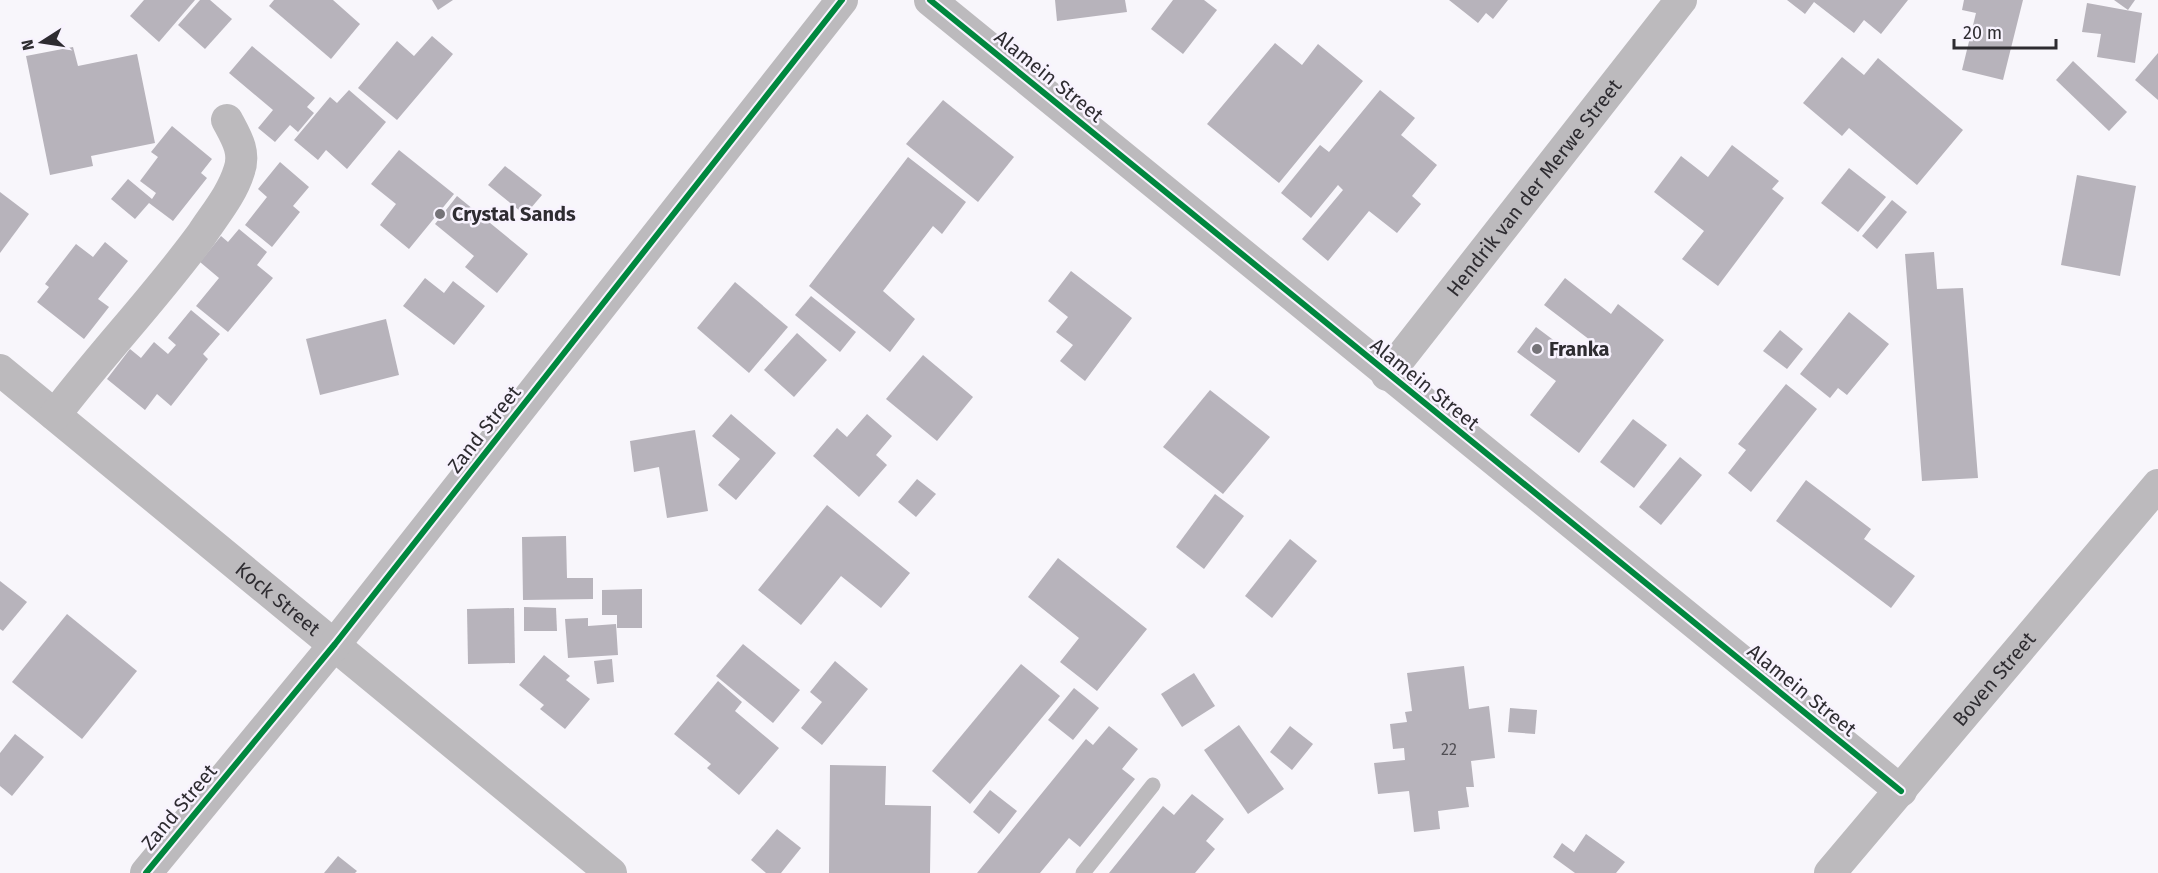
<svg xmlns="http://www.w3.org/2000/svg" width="2158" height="873" viewBox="0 0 2158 873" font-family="'Fira Sans',sans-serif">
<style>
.building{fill:#b7b3bb}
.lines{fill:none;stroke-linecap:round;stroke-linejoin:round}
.lane{stroke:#bcbabd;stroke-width:15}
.street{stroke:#bcbabd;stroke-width:32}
.cycleway-casing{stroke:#f8f3fe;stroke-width:10}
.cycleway{stroke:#00873e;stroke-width:6}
.poi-dot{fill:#757378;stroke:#f8f3fe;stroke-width:2}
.labels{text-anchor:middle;stroke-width:5;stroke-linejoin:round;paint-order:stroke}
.number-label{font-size:16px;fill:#504e54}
.street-label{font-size:20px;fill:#2e2c31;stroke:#f8f3fe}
.poi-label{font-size:20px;font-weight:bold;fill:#2e2c31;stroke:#f8f3fe;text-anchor:start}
</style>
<rect width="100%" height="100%" fill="#f8f6fb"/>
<g class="building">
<path d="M 144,0 L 195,0 L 159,42 L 130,16 Z"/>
<path d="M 200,0 L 210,0 L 232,19 L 205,49 L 178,25 Z"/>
<path d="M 274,0 L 333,0 L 360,24 L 331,59 L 269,6 Z"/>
<path d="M 432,0 L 453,0 L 438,10 Z"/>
<path d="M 1055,0 L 1125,0 L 1127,12 L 1057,21 Z"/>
<path d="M 1173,0 L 1204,0 L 1217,10 L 1183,54 L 1151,29 Z"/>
<path d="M 1449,0 L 1508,0 L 1493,19 L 1486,13 L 1478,23 Z"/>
<path d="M 1787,0 L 1908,0 L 1881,34 L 1864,20 L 1854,33 L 1814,2 L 1805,14 Z"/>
<path d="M 1964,0 L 2023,0 L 2003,80 L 1962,70 L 1976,13 L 1962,10 Z"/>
<path d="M 2114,0 L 2135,0 L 2128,10 Z"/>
<path d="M 2087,3 L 2142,13 L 2135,63 L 2097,57 L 2101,34 L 2082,32 Z"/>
<path d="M 432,36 L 453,54 L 397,120 L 358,88 L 397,41 L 414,56 Z"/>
<path d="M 1275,43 L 1302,65 L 1318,44 L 1363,81 L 1279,183 L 1207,124 Z"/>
<path d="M 252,46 L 315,98 L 307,107 L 314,113 L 298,132 L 290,125 L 275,142 L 258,128 L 273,110 L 229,73 Z"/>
<path d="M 73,47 L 78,66 L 137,54 L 155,143 L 91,156 L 93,166 L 50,175 L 26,56 Z"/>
<path d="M 2158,53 L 2158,100 L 2135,80 Z"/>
<path d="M 1842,57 L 1864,75 L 1878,58 L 1963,130 L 1917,185 L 1849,128 L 1842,136 L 1803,103 Z"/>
<path d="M 2073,61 L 2127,112 L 2109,131 L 2056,80 Z"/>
<path d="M 349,90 L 386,122 L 347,169 L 326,150 L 318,160 L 294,140 L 330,97 L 337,103 Z"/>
<path d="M 1380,90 L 1415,118 L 1401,135 L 1437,165 L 1412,196 L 1421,204 L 1397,233 L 1369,211 L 1328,261 L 1302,239 L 1343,190 L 1338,185 L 1311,218 L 1281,193 L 1320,145 L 1329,152 Z"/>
<path d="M 943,100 L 1014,157 L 978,202 L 906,144 Z"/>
<path d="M 172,126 L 212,159 L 201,173 L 207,178 L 173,221 L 149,203 L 135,219 L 111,199 L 128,179 L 152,199 L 156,193 L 140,181 L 158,157 L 151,152 Z"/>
<path d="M 1732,145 L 1779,181 L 1772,189 L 1784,198 L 1718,286 L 1682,259 L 1704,231 L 1654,192 L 1681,156 L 1708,177 Z"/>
<path d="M 399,150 L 454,194 L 409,249 L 380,225 L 396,204 L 371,184 Z"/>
<path d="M 908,157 L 966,202 L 942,234 L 933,226 L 883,291 L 915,319 L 890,352 L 809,286 Z"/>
<path d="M 280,162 L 309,187 L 293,206 L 300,212 L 272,247 L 245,225 L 267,197 L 258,189 Z"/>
<path d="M 505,166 L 542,195 L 525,215 L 488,185 Z"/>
<path d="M 1849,168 L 1886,197 L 1858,232 L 1821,203 Z"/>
<path d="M 2077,175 L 2136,186 L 2120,276 L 2061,265 Z"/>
<path d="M 0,192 L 29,214 L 0,253 Z"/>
<path d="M 457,196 L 528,254 L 497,293 L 465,267 L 474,256 L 435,224 Z"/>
<path d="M 1892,200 L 1907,212 L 1877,249 L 1862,236 Z"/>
<path d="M 239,229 L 267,252 L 257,265 L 273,278 L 228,332 L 196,306 L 219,278 L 200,262 L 221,236 L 228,242 Z"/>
<path d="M 105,242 L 128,261 L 98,299 L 109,307 L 84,339 L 37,302 L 49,287 L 45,284 L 76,244 L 93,257 Z"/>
<path d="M 1934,252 L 1937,289 L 1963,288 L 1978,478 L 1922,481 L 1905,254 Z"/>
<path d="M 1071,271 L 1132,318 L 1085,381 L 1060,361 L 1073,345 L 1056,332 L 1068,317 L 1048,301 Z"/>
<path d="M 425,278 L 444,293 L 453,281 L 485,306 L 454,345 L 403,306 Z"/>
<path d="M 1565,278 L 1611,314 L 1618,304 L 1664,340 L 1579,453 L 1530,415 L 1556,381 L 1517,352 L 1536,327 L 1576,357 L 1590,340 L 1544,305 Z"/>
<path d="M 735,282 L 788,327 L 749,373 L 697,328 Z"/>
<path d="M 811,296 L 856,332 L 840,352 L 795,315 Z"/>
<path d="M 191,310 L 220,334 L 203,354 L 208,359 L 171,406 L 157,394 L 145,410 L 107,379 L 130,349 L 141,358 L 154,342 L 168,354 L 176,345 L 168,338 Z"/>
<path d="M 1849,312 L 1889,344 L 1847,395 L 1838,388 L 1830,398 L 1800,374 Z"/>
<path d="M 386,319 L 399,375 L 320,395 L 306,339 Z"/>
<path d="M 1780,330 L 1803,349 L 1787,369 L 1763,351 Z"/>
<path d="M 797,333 L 827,360 L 794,397 L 764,370 Z"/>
<path d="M 923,355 L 973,397 L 937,441 L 886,399 Z"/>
<path d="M 1786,384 L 1817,409 L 1751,492 L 1728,473 L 1746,450 L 1738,444 Z"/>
<path d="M 1210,390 L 1270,437 L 1223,494 L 1163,447 Z"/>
<path d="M 731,414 L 776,453 L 736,500 L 718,485 L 740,459 L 712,436 Z"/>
<path d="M 867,414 L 892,436 L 876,455 L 887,465 L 859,497 L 813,456 L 837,428 L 847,437 Z"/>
<path d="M 1633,419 L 1667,445 L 1634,488 L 1600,462 Z"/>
<path d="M 695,430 L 708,511 L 667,518 L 659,467 L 634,472 L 630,441 Z"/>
<path d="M 1680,457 L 1702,475 L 1661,525 L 1639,507 Z"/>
<path d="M 917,479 L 936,494 L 916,517 L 898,502 Z"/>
<path d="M 1806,480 L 1871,529 L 1864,539 L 1915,576 L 1891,608 L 1776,521 Z"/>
<path d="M 1215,494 L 1244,516 L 1204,569 L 1176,547 Z"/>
<path d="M 827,505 L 910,573 L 881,608 L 841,576 L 801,625 L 758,590 Z"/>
<path d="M 566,536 L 567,578 L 593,578 L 593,599 L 523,600 L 522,537 Z"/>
<path d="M 1290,539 L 1317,561 L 1272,618 L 1245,596 Z"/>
<path d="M 1058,558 L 1147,629 L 1097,691 L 1060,662 L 1079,638 L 1028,597 Z"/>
<path d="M 0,581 L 27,602 L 3,631 L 0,629 Z"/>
<path d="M 642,589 L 642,628 L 617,628 L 617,615 L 602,615 L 602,590 Z"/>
<path d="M 524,607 L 556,608 L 557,631 L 524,631 Z"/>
<path d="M 514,608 L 515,663 L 468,664 L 467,609 Z"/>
<path d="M 67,614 L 137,671 L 82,739 L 12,682 Z"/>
<path d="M 588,618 L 588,626 L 616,624 L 618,655 L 568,658 L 565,619 Z"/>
<path d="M 743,644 L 800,690 L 773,723 L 716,676 Z"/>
<path d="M 544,655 L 570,676 L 566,680 L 590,699 L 565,729 L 540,709 L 544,705 L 519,685 Z"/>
<path d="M 612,659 L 614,682 L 597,684 L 594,661 Z"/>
<path d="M 835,661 L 868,689 L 822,745 L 801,728 L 822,702 L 810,692 Z"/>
<path d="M 1021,664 L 1060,696 L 970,804 L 932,771 Z"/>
<path d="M 1464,666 L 1469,709 L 1489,706 L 1495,758 L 1471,761 L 1474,787 L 1466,787 L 1469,807 L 1438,811 L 1440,829 L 1414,832 L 1409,791 L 1378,794 L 1374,763 L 1405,760 L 1404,748 L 1393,749 L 1390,724 L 1407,722 L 1405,712 L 1412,711 L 1407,673 Z"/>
<path d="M 1194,673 L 1215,706 L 1182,727 L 1161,694 Z"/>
<path d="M 718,681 L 742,702 L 735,711 L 779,748 L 739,795 L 707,768 L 711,764 L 674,734 Z"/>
<path d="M 1074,688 L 1099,708 L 1073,740 L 1048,720 Z"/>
<path d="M 1510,708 L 1537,710 L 1535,734 L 1508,732 Z"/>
<path d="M 1239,725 L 1284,789 L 1248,814 L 1204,750 Z"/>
<path d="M 1109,726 L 1138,749 L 1122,769 L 1135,779 L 1080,847 L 1069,838 L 1040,873 L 977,873 L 1086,739 L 1093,745 Z"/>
<path d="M 1290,726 L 1313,744 L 1292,770 L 1270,752 Z"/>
<path d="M 15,734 L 44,757 L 12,796 L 0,786 L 0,753 Z"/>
<path d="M 830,765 L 886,766 L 885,805 L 931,806 L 930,873 L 829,873 Z"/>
<path d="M 990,790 L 1017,811 L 999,834 L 973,812 Z"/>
<path d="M 1192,794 L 1224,819 L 1206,841 L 1215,849 L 1195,873 L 1109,873 L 1163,806 L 1174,815 Z"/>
<path d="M 777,829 L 801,848 L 781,873 L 766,873 L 751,860 Z"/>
<path d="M 1586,834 L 1625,862 L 1616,873 L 1575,873 L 1553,857 L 1562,843 L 1574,852 Z"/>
<path d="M 338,856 L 357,871 L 355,873 L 324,873 Z"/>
</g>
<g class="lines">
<path class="lane" d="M 1083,873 L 1153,785"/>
<g class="street">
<path d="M 930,0 L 1901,791"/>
<path id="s1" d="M 0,370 L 611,873"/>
<path id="s2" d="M 1387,375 L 1681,0"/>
<path d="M 55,415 C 102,353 156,297 202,234 C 215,214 232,194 239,171 C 246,152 236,137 227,120"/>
<path d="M 146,873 L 335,644 L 842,0"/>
<path id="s3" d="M 1830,873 L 2158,485"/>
</g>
<defs>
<g id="cycleway">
<path d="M 930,0 L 1901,791"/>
<path d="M 146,873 L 335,644 L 842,0"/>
</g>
</defs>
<use href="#cycleway" class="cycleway-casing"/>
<use href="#cycleway" class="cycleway"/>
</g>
<g class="poi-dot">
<circle cx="440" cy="214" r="6"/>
<circle cx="1537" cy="349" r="6"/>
</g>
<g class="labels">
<g class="number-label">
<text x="1449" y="755">22</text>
</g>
<g class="street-label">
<text transform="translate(1049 76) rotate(39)" y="7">Alamein Street</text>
<text dy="7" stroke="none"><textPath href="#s2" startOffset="238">Hendrik van der Merwe Street</textPath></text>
<text transform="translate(1425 384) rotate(39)" y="7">Alamein Street</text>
<text transform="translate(484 429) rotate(-52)" y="7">Zand Street</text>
<text dy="7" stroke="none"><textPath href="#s1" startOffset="360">Kock Street</textPath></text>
<text dy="7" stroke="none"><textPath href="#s3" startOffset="254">Boven Street</textPath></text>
<text transform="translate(1802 690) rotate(39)" y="7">Alamein Street</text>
<text transform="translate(179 807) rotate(-50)" y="7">Zand Street</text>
</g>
<g class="poi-label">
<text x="452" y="221">Crystal Sands</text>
<text x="1549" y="356">Franka</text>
</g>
</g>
<g transform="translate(42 42) rotate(258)" stroke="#f8f3fe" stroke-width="4.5" paint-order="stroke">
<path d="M0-4.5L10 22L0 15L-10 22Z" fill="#2e2c31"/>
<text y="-9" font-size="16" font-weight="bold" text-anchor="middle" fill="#2e2c31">N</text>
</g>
<path d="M1954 39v9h102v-9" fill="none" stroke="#2e2c31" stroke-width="3"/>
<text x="1963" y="39" font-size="18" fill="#2e2c31" stroke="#f8f3fe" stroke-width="4.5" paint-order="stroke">20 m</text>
</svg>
